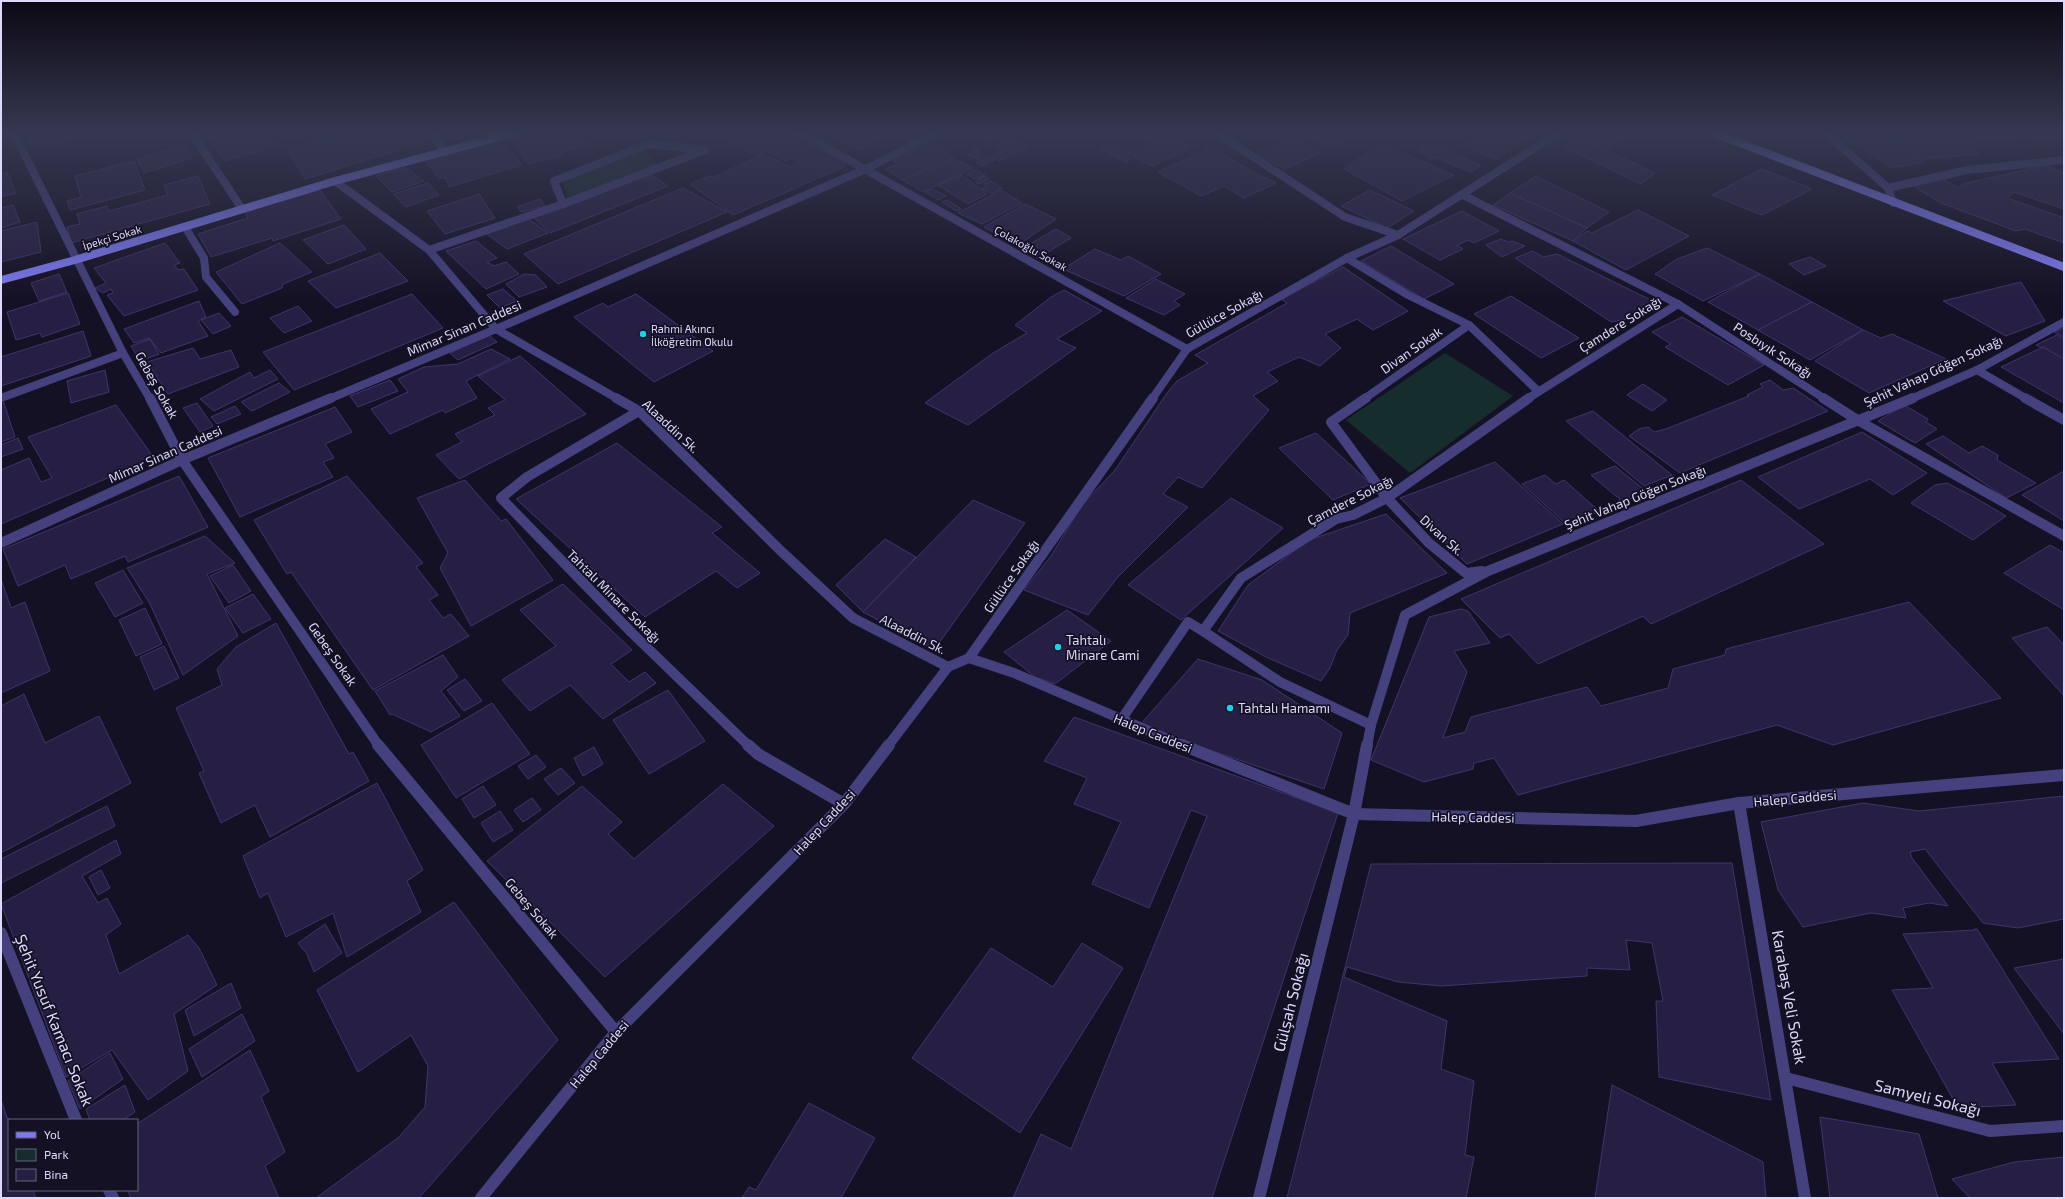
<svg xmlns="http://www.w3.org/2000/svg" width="2065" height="1199" viewBox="0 0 2065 1199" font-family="'Exo 2',sans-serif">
	<rect width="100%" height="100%" fill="#151124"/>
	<g fill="#152e2d">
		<polygon points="644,151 658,165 567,198 562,180"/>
		<polygon points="1445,353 1513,396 1410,473 1346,420"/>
	</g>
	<g fill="#271f43" stroke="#3f346d">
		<polygon points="27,133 93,133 93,134 31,149"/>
		<polygon points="205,133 264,133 277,146 225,161"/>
		<polygon points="344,133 413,133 420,143 305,179 287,149"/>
		<polygon points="532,133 576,133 588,145 561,152 562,155 528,164 511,139"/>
		<polygon points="683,133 707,133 698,138"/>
		<polygon points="714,133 792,133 846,160 844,167 733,215 690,184 709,176 714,177 764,154 790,167 799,162 792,158 786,161 767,151 757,156"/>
		<polygon points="826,133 888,133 860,150"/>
		<polygon points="981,133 1005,133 987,141 976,135"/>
		<polygon points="1139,133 1183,133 1173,137 1191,148 1152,166 1132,156 1156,145"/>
		<polygon points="1301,133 1342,133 1351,137 1330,148"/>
		<polygon points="1486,133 1522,133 1532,137 1495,159 1464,146"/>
		<polygon points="1576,133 1623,133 1627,135 1608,151 1572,137"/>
		<polygon points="1837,133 1879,133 1925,162 1891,168"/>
		<polygon points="1887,133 1964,133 1979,144 1967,145 1980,154 1920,159"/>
		<polygon points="1970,133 2018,133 2023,139 1975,140"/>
		<polygon points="2021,133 2049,133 2054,141 2025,138"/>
		<polygon points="1572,137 1608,151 1655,173 1641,184 1564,147"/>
		<polygon points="1293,138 1321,152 1285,169 1257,154"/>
		<polygon points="1012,139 1028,148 1012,155 995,146"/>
		<polygon points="498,141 507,147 522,165 449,187 445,177 439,179 425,160 469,151 469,148"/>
		<polygon points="933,142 951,152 946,154 952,158 903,180 885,169 898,164 892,160"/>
		<polygon points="185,144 192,158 144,173 137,159"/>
		<polygon points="1113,144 1132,153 1127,156 1131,159 1125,162 1101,149"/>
		<polygon points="1381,144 1454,175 1402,201 1344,169"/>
		<polygon points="1432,144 1450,151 1481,166 1471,172 1434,157 1429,159 1417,148"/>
		<polygon points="1211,148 1254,172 1276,183 1244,198 1224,186 1201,196 1158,172"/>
		<polygon points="976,149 981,151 978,154 983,156 978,159 968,155"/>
		<polygon points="1000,152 1008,156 999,161 991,157"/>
		<polygon points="987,157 994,160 983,166 976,163"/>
		<polygon points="952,158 973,168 923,192 903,180"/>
		<polygon points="134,161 145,190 70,210 67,201 81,197 75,176"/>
		<polygon points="2048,165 2064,174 2064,209 2014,192 2007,198 2064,218 2064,243 2025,229 2016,231 1941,203 1912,185 1943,179 1958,188 1962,184"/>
		<polygon points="405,167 424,181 392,192 376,176"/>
		<polygon points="1762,169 1812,189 1762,215 1712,195"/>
		<polygon points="976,170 985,175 975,179 967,174"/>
		<polygon points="7,172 16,193 1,197 1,174"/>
		<polygon points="648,172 668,186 550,233 532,216"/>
		<polygon points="962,175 987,194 968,204 938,185"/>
		<polygon points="198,176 210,204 71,243 67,227 80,224 77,214 107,206 109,211 168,195 164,185"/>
		<polygon points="984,176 989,179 979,184 975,182"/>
		<polygon points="1536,176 1609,212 1587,228 1510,193"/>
		<polygon points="991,181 1002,188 992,193 982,189 987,186 984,184"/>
		<polygon points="428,183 439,195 406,207 393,194"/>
		<polygon points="683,188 727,212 558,284 524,254"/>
		<polygon points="933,189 946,196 938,200 925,192"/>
		<polygon points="320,190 341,219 273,241 272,238 211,257 198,234 248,218 245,212"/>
		<polygon points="1001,190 1022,203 982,224 958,213"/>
		<polygon points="1370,190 1414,211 1387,228 1341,206"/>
		<polygon points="1510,193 1587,228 1573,241 1493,205"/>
		<polygon points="479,194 495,218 445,234 427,211"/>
		<polygon points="540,199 545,206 521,212 517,207"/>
		<polygon points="947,200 961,209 956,211 942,202"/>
		<polygon points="1025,204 1056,219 1018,245 984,227"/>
		<polygon points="13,205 20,222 1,228 1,208"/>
		<polygon points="1638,210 1689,236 1626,270 1573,241 1588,231 1592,233"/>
		<polygon points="1462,211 1499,231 1474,243 1468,240 1457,245 1463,249 1440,260 1403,239"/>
		<polygon points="526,217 548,233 507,249 487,234"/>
		<polygon points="37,222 41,252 1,262 1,231"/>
		<polygon points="344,225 366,249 328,264 303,240"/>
		<polygon points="1056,229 1071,238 1038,258 1021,249"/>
		<polygon points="1501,239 1508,242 1512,241 1525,246 1502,257 1486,245"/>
		<polygon points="476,241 497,258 487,262 494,266 506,262 519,274 486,289 446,251"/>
		<polygon points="165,243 180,263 174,265 178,270 184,269 198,290 124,316 107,295 113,293 111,289 103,293 95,288 106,283 94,268"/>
		<polygon points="280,243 312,272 283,284 282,288 242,304 216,272"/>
		<polygon points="1391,246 1454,284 1424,299 1361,261"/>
		<polygon points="1707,248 1760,274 1703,301 1655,274 1677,259"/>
		<polygon points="1095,249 1121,260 1128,256 1161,274 1124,296 1063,269"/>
		<polygon points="1533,251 1543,257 1557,254 1655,302 1627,319 1611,322 1515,258"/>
		<polygon points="380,253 408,281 336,308 308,281"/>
		<polygon points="1810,257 1826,266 1804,275 1789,264"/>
		<polygon points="1343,267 1408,311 1373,330 1357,319 1325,334 1341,348 1320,366 1299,357 1267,372 1278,381 1253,396 1269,410 1202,488 1178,477 1163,494 1188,507 1118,577 1088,615 1024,590 1051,556 1082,505 1115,470 1167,393 1177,381 1208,363 1195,355 1287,303 1281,299"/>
		<polygon points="59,274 67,292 39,301 31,283"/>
		<polygon points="524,274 536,275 547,287 519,297 506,284"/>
		<polygon points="1760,274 1812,302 1758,330 1708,302"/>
		<polygon points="1156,279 1185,294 1174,301 1180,305 1164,315 1126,298"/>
		<polygon points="2021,282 2045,321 2006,336 1943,301"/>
		<polygon points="503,289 517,301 500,308 487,295"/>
		<polygon points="1064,290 1102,311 1057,339 1076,348 968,425 925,403 993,353 1027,333 1015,325 1051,297"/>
		<polygon points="68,293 80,324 42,337 40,333 16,340 7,312"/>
		<polygon points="412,294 443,328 294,390 263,352"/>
		<polygon points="636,294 713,351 654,382 574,317 603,303 608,307"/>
		<polygon points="1511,296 1579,338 1541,358 1474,314"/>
		<polygon points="199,301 206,317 198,321 208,336 161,353 149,338 134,343 124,329"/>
		<polygon points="1812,302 1863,330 1810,360 1758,330"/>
		<polygon points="298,306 312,321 284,333 270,318"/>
		<polygon points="219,313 231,326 213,334 201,320"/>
		<polygon points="1682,317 1701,328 1764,365 1728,385 1665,347 1671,344 1652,332"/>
		<polygon points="2064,328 2064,337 2054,332"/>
		<polygon points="1863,330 1881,338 1892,334 1946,359 1869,393 1815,361"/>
		<polygon points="83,331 91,356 1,386 1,357"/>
		<polygon points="489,335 497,342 458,360 450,353"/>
		<polygon points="2057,335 2064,339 2064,360 2036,345"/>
		<polygon points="150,339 159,354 140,361 131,346"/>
		<polygon points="2043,347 2064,359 2064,403 2001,367"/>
		<polygon points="193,348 200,359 231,350 239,367 168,394 147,362"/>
		<polygon points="491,349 510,359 466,381 477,398 445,413 443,410 390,434 371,409 408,392 398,379 424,367 458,364"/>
		<polygon points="520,356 586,414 459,479 436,455 462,442 455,434 495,415 488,408 505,400 478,376"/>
		<polygon points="105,370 109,392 71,403 67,381"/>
		<polygon points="270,370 278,379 214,411 200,399 250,372 254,378"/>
		<polygon points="390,380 398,391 358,407 350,396"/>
		<polygon points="1770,380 1783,390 1793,388 1828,411 1680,473 1629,436 1639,429 1648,427 1654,432 1666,429 1749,396 1747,395 1763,387 1760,384"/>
		<polygon points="279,383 290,392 252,411 241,402"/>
		<polygon points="1643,384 1667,400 1652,411 1627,395"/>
		<polygon points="3,400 15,437 1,442 1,401"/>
		<polygon points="197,403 213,426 200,432 183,408"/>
		<polygon points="116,405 154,458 1,524 1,470 29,458 41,482 52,478 28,437"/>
		<polygon points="1904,405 1928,419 1926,422 1937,429 1915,443 1878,421"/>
		<polygon points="235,406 241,414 217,424 211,417"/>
		<polygon points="335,407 352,432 325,444 334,458 323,462 333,477 240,517 208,458"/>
		<polygon points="1593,411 1672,475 1644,486 1566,421"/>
		<polygon points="1862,432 1927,473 1893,495 1870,479 1799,509 1758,477"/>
		<polygon points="1316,433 1371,484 1333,500 1279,448"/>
		<polygon points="1943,436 1969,453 1982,446 1998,455 1997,460 2036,483 2006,498 1926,444"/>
		<polygon points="18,438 23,449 1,457 1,445"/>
		<polygon points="617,443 722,527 712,533 760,573 737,588 716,571 645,617 516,499"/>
		<polygon points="1495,462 1563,524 1467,564 1400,498"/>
		<polygon points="1615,466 1647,492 1623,502 1591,475"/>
		<polygon points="2064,471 2064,521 2022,495"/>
		<polygon points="1545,475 1556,484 1564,480 1599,511 1567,525 1522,484"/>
		<polygon points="179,476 208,527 128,562 125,556 71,579 65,565 18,586 3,549"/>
		<polygon points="347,476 423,563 416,567 438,595 429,600 443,618 451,614 469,636 373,690 291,572 287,574 254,520"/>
		<polygon points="465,480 501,521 506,519 553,580 471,626 440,568 448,553 417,498"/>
		<polygon points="1741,480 1824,544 1651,624 1643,616 1538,664 1509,634 1500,638 1461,599"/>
		<polygon points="1947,483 1974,497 2006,516 1973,540 1911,503 1935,485"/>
		<polygon points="1231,498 1283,528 1181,620 1128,585"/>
		<polygon points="973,500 1025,523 934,650 863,612"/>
		<polygon points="1386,514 1447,573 1350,613 1348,635 1337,650 1330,668 1321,681 1268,658 1218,631 1248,585 1309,540"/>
		<polygon points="205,536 235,563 207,574 238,636 183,675 149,602 127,568"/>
		<polygon points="885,539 916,557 863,612 836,585"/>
		<polygon points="2050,545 2064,553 2064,610 2004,573"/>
		<polygon points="233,565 251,591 229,603 210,576"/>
		<polygon points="123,570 143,603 115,617 95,583"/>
		<polygon points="1,579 11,608 25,602 50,671 1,693"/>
		<polygon points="563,584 632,650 611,664 629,682 645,672 656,683 603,719 570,685 530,711 502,680 556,646 520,610"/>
		<polygon points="253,594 271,619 243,633 225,608"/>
		<polygon points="1909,602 2001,698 1833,745 1777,725 1518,795 1494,758 1474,763 1473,769 1424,782 1371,760 1429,617 1461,609 1468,611 1490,643 1454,651 1467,672 1443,738 1465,732 1471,717 1587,687 1601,706 1668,688 1673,669 1725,655 1726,649"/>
		<polygon points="145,608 162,644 136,656 119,620"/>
		<polygon points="1067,610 1111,641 1055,684 1035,677 1004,652"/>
		<polygon points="276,623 349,754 353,752 369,781 270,837 255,805 221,823 199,773 204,771 176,708 222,685 217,669 236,647"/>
		<polygon points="2047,627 2064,645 2064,696 2012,638"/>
		<polygon points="164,646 179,678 154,690 140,657"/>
		<polygon points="443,655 458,677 441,691 460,716 431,732 392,714 390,715 375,691"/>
		<polygon points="1198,659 1262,680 1342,733 1324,789 1139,726"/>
		<polygon points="465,679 482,701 464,711 447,690"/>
		<polygon points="668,690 705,741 649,774 613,720"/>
		<polygon points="24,694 45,743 99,716 131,783 1,853 1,706"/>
		<polygon points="492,703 530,754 456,798 421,745"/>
		<polygon points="1074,717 1338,813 1212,1198 1013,1198 1041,1134 1071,1149 1207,816 1191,810 1149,908 1092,884 1121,822 1074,804 1087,778 1044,761"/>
		<polygon points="594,747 603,764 583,776 574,758"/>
		<polygon points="536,755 546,767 528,779 518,766"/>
		<polygon points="561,768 575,783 558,795 544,779"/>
		<polygon points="377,783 423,870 407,881 421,912 347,957 333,913 286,937 268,893 260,898 243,856"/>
		<polygon points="723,784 774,826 605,977 526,898 525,899 487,861 582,786 622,822 608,834 634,859"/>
		<polygon points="483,786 496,805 474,818 462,799"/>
		<polygon points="2064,796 2064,919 2018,928 1983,923 1925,849 1910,852 1912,858 1948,906 1929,903 1903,908 1906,918 1871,913 1803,927 1778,890 1761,822 1863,803 1919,811"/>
		<polygon points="532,798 541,810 523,822 514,810"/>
		<polygon points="107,806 115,826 1,883 1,859"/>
		<polygon points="500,811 513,830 493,842 481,823"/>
		<polygon points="116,840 121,854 82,876 98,903 107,898 121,924 106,935 119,974 188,935 199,948 217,985 174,1014 188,1071 148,1100 112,1050 66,1077 1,904"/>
		<polygon points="1732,863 1771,1100 1659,1077 1656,1001 1663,1001 1652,943 1626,940 1630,970 1587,968 1587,976 1441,986 1398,982 1347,967 1344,977 1447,1021 1441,1069 1474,1081 1465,1155 1474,1157 1466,1198 1287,1198 1371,864"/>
		<polygon points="101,870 110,888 98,895 89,877"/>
		<polygon points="454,902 558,1040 419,1198 316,1198 399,1137 425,1107 428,1066 411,1035 358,1072 317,990"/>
		<polygon points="325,924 342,953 314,972 307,954 298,943"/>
		<polygon points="1974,929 1977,929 2059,1059 1992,1063 2016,1105 1958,1108 1892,990 1933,988 1903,934 1975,930"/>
		<polygon points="1082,943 1123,968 1020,1133 912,1058 991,948 1053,987"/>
		<polygon points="2064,959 2064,1034 2014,968"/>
		<polygon points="231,983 241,1008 194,1036 185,1010"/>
		<polygon points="242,1014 255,1041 202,1077 189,1049"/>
		<polygon points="250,1050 269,1091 261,1097 285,1152 265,1166 279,1198 131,1198 127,1190 137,1190 137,1124"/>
		<polygon points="110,1053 123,1079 80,1109 68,1081"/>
		<polygon points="125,1085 135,1112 123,1120 90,1120 86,1109"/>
		<polygon points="1612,1085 1763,1162 1766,1198 1595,1198"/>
		<polygon points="1,1100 9,1123 9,1190 33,1190 36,1198 1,1198"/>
		<polygon points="809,1103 875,1138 841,1198 742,1198 749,1187 756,1190"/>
		<polygon points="1820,1117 1919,1134 1938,1198 1830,1198"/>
		<polygon points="2064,1157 2064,1198 1970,1198 1952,1179 2014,1162"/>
	</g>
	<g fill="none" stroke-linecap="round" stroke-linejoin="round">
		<g stroke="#44417e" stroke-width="8">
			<polyline points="192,133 242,209"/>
			<polyline points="432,133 445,152"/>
			<polyline points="800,133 1187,349"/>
			<polyline points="1217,133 1345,217 1398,235"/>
			<polyline points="1,135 9,133"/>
			<polygon points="649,144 705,150 563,204 554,181"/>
			<polyline points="335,181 429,250 496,329 618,399"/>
			<polyline points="1888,188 1967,170 2064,160"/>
			<polyline points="1463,195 1678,304 1825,399"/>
			<polyline points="185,227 204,258 206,277 235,312"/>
			<polyline points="429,250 563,204"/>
			<polyline points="1347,258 1408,295 1469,325 1538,391"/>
			<polyline points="1977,370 2027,399"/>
			<polyline points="1,398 123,353"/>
			<polyline points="1364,399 1469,325"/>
			<polyline points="1527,399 1678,304"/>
			<polyline points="1911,399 1977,370 2064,322"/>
		</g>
		<g stroke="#44417e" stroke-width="10">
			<polyline points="616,398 639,411 782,552 853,618 948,667"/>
			<polyline points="1366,398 1331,422 1387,498 1429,543 1466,573 1482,571"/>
			<polyline points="1823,398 1859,421 2064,536"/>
			<polyline points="2025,398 2064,420"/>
			<polyline points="639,411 527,477 501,498 632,633 749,746"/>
			<polyline points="1203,631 1280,682 1371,725"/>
			<polyline points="1121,720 1188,622 1203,631 1241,578 1336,519 1353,515 1387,498 1529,398"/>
			<polyline points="1367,746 1371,725 1405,615 1488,571 1913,398"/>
		</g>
		<g stroke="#44417e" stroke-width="12">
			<polyline points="748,745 758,754 844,804"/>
			<polyline points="1739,803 1805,1198"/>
			<polyline points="1,933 76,1120"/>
			<polyline points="1786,1078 1990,1131 2064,1126"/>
			<polyline points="109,1190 113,1198"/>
			<polyline points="1259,1198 1354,814 1367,745"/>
		</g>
		<g stroke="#44417e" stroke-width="8">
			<polyline points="14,133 123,353 150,399"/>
			<polyline points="1826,133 1888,188 1893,203"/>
			<polyline points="329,399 496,329 866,169 936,133"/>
			<polyline points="1152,399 1187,349 1347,258 1398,235 1558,133"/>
		</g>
		<g stroke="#44417e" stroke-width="10">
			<polyline points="150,398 182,460 379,746"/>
			<polyline points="1,543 182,460 331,398"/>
			<polyline points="969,658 1153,398"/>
			<polyline points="888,746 948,667 969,658 1014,673 1184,746"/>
		</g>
		<g stroke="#44417e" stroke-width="12">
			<polyline points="378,745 616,1032"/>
			<polyline points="1182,745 1354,814 1636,821 1739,803 2064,775"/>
			<polyline points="481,1198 616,1032 844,804 889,745"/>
		</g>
		<g stroke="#7d7af1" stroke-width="8">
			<polyline points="1714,133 2064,267"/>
			<polyline points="1,280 75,260 335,181 513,133"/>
		</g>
	</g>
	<linearGradient id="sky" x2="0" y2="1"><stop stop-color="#0c0914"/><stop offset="0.44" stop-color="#353850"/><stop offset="1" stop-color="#353850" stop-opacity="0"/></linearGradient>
	<rect width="2065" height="301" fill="url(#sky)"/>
	<g fill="#19d2e7" stroke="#151124" stroke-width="1.5">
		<circle cx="643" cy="334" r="4"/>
		<circle cx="1058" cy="647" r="4"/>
		<circle cx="1230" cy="708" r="4"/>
	</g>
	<g text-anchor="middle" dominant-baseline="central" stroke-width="3.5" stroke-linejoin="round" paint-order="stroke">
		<g font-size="11" fill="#ddd9fb" stroke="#151124">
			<text transform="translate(112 237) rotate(-17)">İpekçi Sokak</text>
			<text transform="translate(1031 248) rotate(29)">Çolakoğlu Sokak</text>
		</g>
		<g font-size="11" fill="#ddd9fb" stroke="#151124" text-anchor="start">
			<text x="651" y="328">Rahmi Akıncı<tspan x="651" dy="13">İlköğretim Okulu</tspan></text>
		</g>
		<g font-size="13" fill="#ddd9fb" stroke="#151124">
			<text transform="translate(1224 313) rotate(-29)">Güllüce Sokağı</text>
			<text transform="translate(1620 324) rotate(-32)">Çamdere Sokağı</text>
			<text transform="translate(464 328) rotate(-23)">Mimar Sinan Caddesi</text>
			<text transform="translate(1411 350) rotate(-35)">Divan Sokak</text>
			<text transform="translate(1773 350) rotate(33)">Posbıyık Sokağı</text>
			<text transform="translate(1933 371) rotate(-25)">Şehit Vahap Göğen Sokağı</text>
			<text transform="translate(157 385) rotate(61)">Gebeş Sokak</text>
			<text transform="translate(671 426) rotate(43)">Alaaddin Sk.</text>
			<text transform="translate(165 454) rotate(-24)">Mimar Sinan Caddesi</text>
			<text transform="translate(1635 497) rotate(-22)">Şehit Vahap Göğen Sokağı</text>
			<text transform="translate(1350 500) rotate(-27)">Çamdere Sokağı</text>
			<text transform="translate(1442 535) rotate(42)">Divan Sk.</text>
			<text transform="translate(1011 576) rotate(-55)">Güllüce Sokağı</text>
			<text transform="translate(614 596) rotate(45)">Tahtalı Minare Sokağı</text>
			<text transform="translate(913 634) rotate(27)">Alaaddin Sk.</text>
			<text transform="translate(333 654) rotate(55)">Gebeş Sokak</text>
			<text transform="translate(1153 733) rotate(22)">Halep Caddesi</text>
			<text transform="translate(1795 798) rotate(-5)">Halep Caddesi</text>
			<text transform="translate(1473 817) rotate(1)">Halep Caddesi</text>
			<text transform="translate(824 822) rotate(-47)">Halep Caddesi</text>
			<text transform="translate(532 908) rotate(50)">Gebeş Sokak</text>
			<text transform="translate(599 1054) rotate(-50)">Halep Caddesi</text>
		</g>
		<g font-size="13" fill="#ddd9fb" stroke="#151124" text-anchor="start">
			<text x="1066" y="640">Tahtalı<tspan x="1066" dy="15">Minare Cami</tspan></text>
			<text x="1238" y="708">Tahtalı Hamamı</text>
		</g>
		<g font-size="16" fill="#ddd9fb" stroke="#151124">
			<text transform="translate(1790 997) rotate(80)">Karabaş Veli Sokak</text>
			<text transform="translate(1290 1002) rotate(-76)">Gülşah Sokağı</text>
			<text transform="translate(55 1020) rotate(68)">Şehit Yusuf Kamacı Sokak</text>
			<text transform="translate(1928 1097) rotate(14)">Samyeli Sokağı</text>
		</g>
	</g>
	<rect width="2065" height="1199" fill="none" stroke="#ddd9fb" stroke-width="4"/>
	<rect x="8" y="1119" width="130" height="72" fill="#151124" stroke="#65617a"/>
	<rect x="16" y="1132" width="20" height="6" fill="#7d7af1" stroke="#65617a"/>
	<text x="44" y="1139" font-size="12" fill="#ddd9fb">Yol</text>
	<rect x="16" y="1149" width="20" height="12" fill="#152e2d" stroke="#65617a"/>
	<text x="44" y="1159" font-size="12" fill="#ddd9fb">Park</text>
	<rect x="16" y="1169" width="20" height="12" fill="#271f43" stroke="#65617a"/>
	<text x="44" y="1179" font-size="12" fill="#ddd9fb">Bina</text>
</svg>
